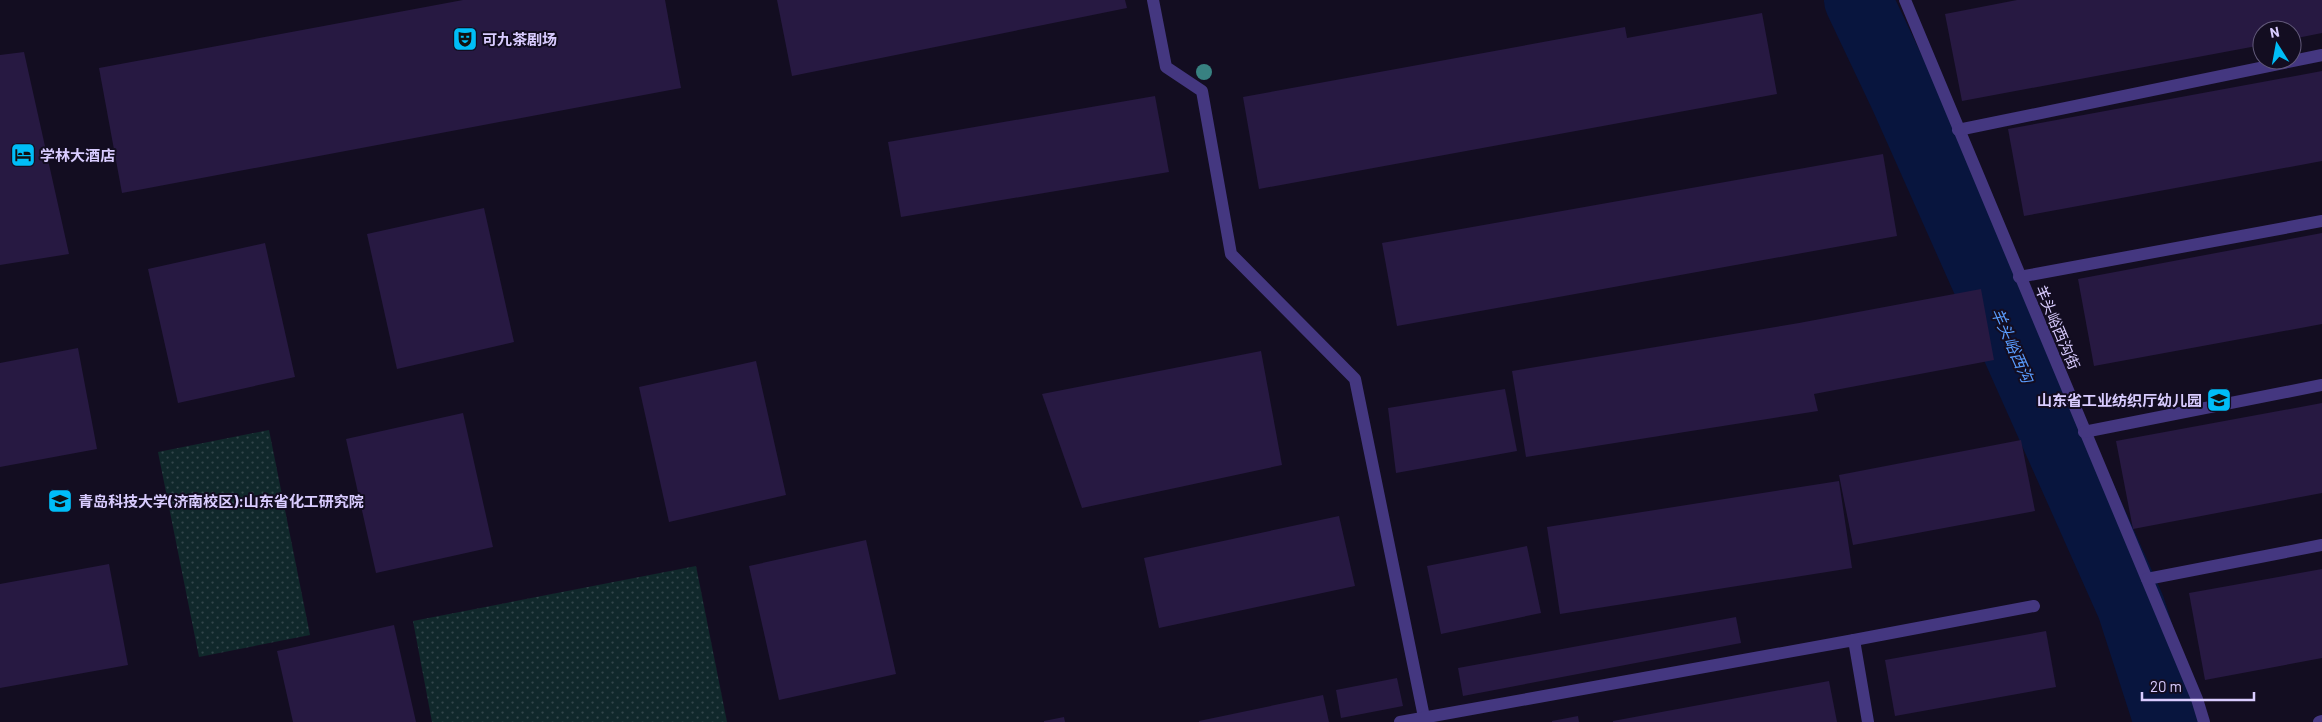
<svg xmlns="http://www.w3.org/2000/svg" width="2322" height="722" viewBox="0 0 2322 722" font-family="Barlow,'Noto Sans SC',sans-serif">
	<defs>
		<pattern id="grass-dots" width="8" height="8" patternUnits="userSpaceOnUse" patternTransform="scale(1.25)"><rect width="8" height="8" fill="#10282b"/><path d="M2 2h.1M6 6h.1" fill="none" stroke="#32464b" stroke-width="1.8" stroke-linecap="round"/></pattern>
	</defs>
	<rect width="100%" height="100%" fill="#130d21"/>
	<g fill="url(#grass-dots)">
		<polygon points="269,430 310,635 199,657 158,452"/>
		<polygon points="696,566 727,722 432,722 413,621"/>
	</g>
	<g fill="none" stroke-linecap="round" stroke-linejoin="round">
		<polyline stroke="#08153e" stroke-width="68" points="1858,0 1904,97 2131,607 2168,722"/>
	</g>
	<g fill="#271942">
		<polygon points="463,0 665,0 681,88 122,193 99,68"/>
		<polygon points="777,0 1125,0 1127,8 792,76"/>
		<polygon points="2017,0 2322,0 2322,33 2292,39 2292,30 2262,30 2262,45 1962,101 1945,14"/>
		<polygon points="1762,13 1777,94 1259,189 1243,97 1625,27 1627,38"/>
		<polygon points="24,52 69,254 0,265 0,55"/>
		<polygon points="2322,71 2322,161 2024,216 2008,129"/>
		<polygon points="1155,96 1169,172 901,217 888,142"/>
		<polygon points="1883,154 1897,236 1397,326 1382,243"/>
		<polygon points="484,208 514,342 397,369 367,234"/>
		<polygon points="2322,233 2322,324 2094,366 2078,279"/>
		<polygon points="265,243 295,377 178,403 148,269"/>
		<polygon points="1981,289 1994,360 1814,394 1818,411 1526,457 1512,371 1799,323"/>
		<polygon points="78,348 97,449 0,467 0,363"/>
		<polygon points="1261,351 1282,465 1082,508 1042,394"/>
		<polygon points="756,361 786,495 669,522 639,387"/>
		<polygon points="1505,389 1517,451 1396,473 1388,408"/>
		<polygon points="2322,403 2322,493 2133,529 2116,441"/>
		<polygon points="463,413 493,547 376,573 346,439"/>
		<polygon points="2021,440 2035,511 1853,545 1839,475"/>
		<polygon points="1839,481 1852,568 1560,614 1547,527"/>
		<polygon points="1339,516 1355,586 1159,628 1144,558"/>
		<polygon points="866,540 896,674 779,700 749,566"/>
		<polygon points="1527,546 1541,613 1441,634 1427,566"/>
		<polygon points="109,564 128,665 0,688 0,584"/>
		<polygon points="2322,569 2322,658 2205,680 2189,593"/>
		<polygon points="1736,617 1741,643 1463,696 1458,668"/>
		<polygon points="394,625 416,722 293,722 277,651"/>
		<polygon points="2046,631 2056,687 1895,716 1885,660"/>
		<polygon points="1397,678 1403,706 1341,718 1336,690"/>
		<polygon points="1829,681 1837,722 1613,722 1613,721"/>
		<polygon points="1323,695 1329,722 1199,722 1199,721"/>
		<polygon points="1578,716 1579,722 1552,722 1552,721"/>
		<polygon points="1064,717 1065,722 1044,722 1044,721"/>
	</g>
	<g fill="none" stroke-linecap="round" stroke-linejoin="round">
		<g stroke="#443780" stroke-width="12">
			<polyline points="1153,0 1166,67 1202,91 1231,254 1355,379 1424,717"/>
			<polyline points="1905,0 2197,699 2204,722"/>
			<polyline points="1958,130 2322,55"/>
			<polyline points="2019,277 2322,221"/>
			<polyline points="2084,432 2322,385"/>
			<polyline points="2147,579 2322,545"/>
			<polyline points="1854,640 2034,606"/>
			<polyline points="1400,722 1854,640 1868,722"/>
			<polyline points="2319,722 2322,721"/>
		</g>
	</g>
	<circle fill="#388181" cx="1204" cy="72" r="8"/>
	<defs>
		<symbol id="theatre-square" viewBox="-11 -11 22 22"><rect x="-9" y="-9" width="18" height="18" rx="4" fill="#00bdf7" stroke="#130d21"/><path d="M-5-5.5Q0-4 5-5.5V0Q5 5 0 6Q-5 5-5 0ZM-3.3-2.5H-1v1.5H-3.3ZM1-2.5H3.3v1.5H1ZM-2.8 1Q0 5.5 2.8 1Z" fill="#111"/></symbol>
		<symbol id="hotel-square" viewBox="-11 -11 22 22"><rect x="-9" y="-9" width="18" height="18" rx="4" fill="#00bdf7" stroke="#130d21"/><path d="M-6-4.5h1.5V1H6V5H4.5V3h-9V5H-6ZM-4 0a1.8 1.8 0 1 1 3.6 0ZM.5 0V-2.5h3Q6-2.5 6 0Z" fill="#111"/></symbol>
		<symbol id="school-square" viewBox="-11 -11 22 22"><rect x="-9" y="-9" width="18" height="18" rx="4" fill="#00bdf7" stroke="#130d21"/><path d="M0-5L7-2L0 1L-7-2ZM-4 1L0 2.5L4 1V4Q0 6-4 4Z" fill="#111"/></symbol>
		<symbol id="university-square" viewBox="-11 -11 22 22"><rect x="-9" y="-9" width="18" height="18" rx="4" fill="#00bdf7" stroke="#130d21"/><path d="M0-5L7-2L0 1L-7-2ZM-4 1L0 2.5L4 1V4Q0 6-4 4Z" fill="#111"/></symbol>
	</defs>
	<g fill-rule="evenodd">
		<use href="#theatre-square" x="451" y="25" width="28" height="28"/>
		<use href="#hotel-square" x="9" y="141" width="28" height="28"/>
		<use href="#school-square" x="2205" y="386" width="28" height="28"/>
		<use href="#university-square" x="46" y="487" width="28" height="28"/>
	</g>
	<g text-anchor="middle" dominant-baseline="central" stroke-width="4" stroke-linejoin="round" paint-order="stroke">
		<g font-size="15" font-weight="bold" fill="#d9ccff" stroke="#130d21" text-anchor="start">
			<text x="482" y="39">可九茶剧场</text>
			<text x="40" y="155">学林大酒店</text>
			<text x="2202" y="400" text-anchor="end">山东省工业纺织厅幼儿园</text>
			<text x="78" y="501">青岛科技大学(济南校区):山东省化工研究院</text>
		</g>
		<g font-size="15" fill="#d9ccff" stroke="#130d21">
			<text transform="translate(2058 327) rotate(67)">羊头峪西沟街</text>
		</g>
		<g font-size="16" font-style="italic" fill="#5a9dff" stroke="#130d21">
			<text transform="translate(2013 345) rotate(66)">羊头峪西沟</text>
		</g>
	</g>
	<g transform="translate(2277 45) rotate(349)"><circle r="24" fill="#130d21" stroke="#62597a"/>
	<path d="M0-4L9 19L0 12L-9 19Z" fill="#00bdf7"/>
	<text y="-8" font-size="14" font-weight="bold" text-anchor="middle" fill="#d9ccff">N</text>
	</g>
	<path d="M2142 692v8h112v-8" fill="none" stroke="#d9ccff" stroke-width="2.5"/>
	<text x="2150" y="692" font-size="15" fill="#d9ccff" stroke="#130d21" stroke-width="4" paint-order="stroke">20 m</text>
</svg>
